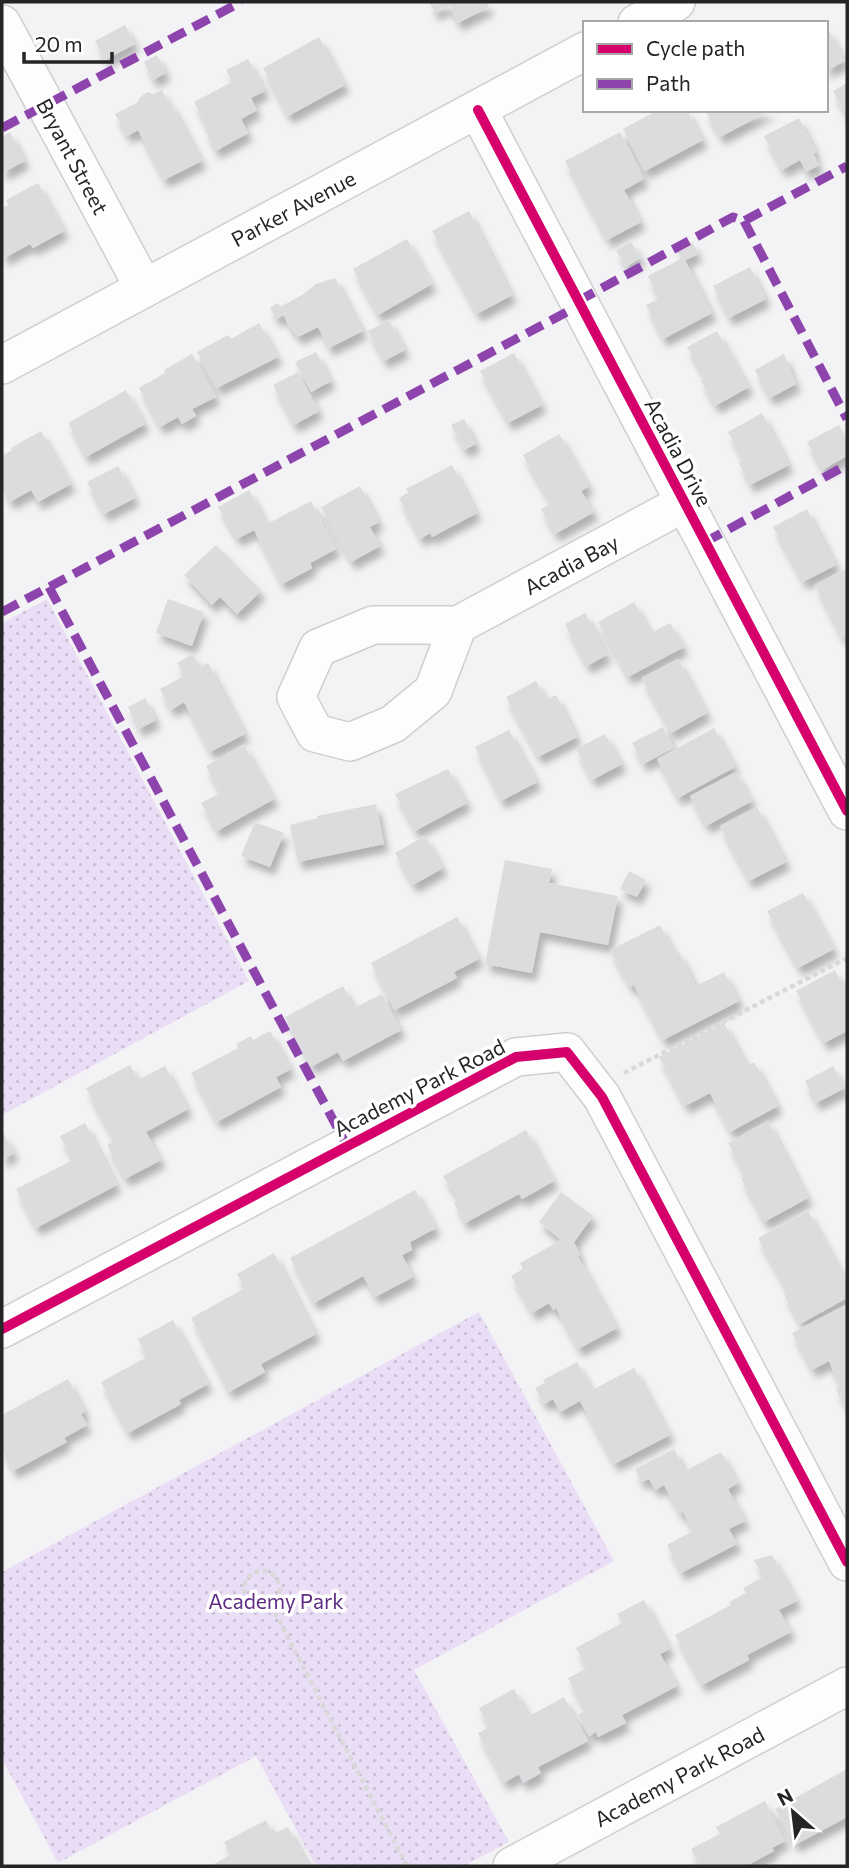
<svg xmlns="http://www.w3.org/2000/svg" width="849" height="1868" viewBox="0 0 849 1868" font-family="Commissioner,sans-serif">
	<defs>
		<pattern id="green-dots" width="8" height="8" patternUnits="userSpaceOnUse" patternTransform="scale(1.75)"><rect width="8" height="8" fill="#eadef6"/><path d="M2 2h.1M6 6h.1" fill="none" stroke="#c9bed3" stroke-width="1.8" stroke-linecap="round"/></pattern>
		<filter id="shadow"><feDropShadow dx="4.5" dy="8" stdDeviation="3.5" flood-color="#0004"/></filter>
	</defs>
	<rect width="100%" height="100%" fill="#f3f2f5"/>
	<g fill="url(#green-dots)">
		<polygon points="47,599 249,981 2,1115 2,623"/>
		<polygon points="479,1312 614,1561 414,1670 509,1842 464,1866 316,1866 256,1756 58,1863 2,1759 2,1572"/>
	</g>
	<g fill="#dcdbdd" filter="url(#shadow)">
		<polygon points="429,2 487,2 489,7 458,23 449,6 435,13"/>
		<polygon points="125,25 135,44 105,60 95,41"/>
		<polygon points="826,25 845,61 826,71"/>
		<polygon points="319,37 345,85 288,116 263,68"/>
		<polygon points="157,55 166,73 153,80 144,62"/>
		<polygon points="248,59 265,91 251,98 257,110 241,119 248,133 216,151 205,130 208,129 194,102 232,82 226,70"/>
		<polygon points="847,83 847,118 833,91"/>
		<polygon points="162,90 169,104 171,103 202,161 164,180 138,130 127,136 115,114 138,102 140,97 148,92 153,94"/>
		<polygon points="658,110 687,110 703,140 645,171 623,129"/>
		<polygon points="705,110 771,110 720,137"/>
		<polygon points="799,118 816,152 813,153 819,165 806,172 800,160 782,170 764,136"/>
		<polygon points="10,132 25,161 2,173 2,137"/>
		<polygon points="620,132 644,179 624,190 641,222 607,240 565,161"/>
		<polygon points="38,183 64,231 33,248 30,244 4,258 2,254 2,208 9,205 6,200"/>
		<polygon points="469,211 512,295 477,314 432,231"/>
		<polygon points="407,239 432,284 378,315 353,269"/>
		<polygon points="631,242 641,258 626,267 616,250"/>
		<polygon points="692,242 698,254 685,260 712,313 663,339 646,305 659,299 648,276 681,259 676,249"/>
		<polygon points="750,267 766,299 729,318 713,286"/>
		<polygon points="335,278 363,331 329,348 318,327 298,337 287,323 284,315 276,319 270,308 278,303 280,307 302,295 316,284"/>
		<polygon points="389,320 405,350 384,361 368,331"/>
		<polygon points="259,323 278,357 217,388 197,352 228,335 231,339"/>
		<polygon points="717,331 749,387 715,406 701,380 705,378 687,347"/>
		<polygon points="316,352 331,381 311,392 295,362"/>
		<polygon points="514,353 542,405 508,423 480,371"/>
		<polygon points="192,354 216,397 192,409 196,416 182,424 178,417 160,427 139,388 165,373 164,370"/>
		<polygon points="784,354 796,384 770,398 755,370"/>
		<polygon points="298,372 319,411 294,425 273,385"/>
		<polygon points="126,390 145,424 86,457 68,423"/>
		<polygon points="762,413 789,465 750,485 739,463 743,460 728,432"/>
		<polygon points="464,419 476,444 464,450 451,425"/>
		<polygon points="839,425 847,440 847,456 822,470 807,442"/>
		<polygon points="41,431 71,484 38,502 31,490 10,502 2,487 2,456 12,450 11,448"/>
		<polygon points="559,434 589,486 581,491 594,512 555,534 541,509 551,504 523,455"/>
		<polygon points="452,465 477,513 432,537 430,533 420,539 399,498 409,492 406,489"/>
		<polygon points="118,466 135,498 104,514 87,482"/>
		<polygon points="360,486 379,522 370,527 380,546 351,562 321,507"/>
		<polygon points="249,490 267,524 311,501 336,549 310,563 312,568 282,584 254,530 237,539 218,507"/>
		<polygon points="807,509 836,565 803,582 773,527"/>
		<polygon points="216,545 261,591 237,614 220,597 212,605 184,575"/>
		<polygon points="847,568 847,635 842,638 815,585"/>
		<polygon points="168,599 204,612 192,646 156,633"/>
		<polygon points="634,602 651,633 670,623 684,647 628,677 598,622"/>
		<polygon points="585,613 607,655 587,666 565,624"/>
		<polygon points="193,654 200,667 208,663 245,734 210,752 184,702 171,710 160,689 184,676 177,663"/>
		<polygon points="678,659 707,713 671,733 642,678"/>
		<polygon points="536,681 546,700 556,695 577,737 538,757 506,697"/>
		<polygon points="145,698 156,720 139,729 128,707"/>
		<polygon points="663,727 674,748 643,764 632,743"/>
		<polygon points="714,728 735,767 678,798 657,759"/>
		<polygon points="509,730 537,782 501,801 475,747"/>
		<polygon points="605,734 622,764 592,780 576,749"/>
		<polygon points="244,745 274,799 217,831 201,803 220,793 206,766"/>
		<polygon points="448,769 467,803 415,831 395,794"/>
		<polygon points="736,772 752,801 706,826 690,796"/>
		<polygon points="376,804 384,844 298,862 290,825 318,818 317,816"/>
		<polygon points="757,807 786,862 749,881 720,826"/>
		<polygon points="255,822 284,833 270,867 241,856"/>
		<polygon points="425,836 443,868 413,885 395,853"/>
		<polygon points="505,860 552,869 549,883 618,896 608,945 540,932 532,973 485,964"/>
		<polygon points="629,871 646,880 637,897 620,889"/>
		<polygon points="803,893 834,949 798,968 767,911"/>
		<polygon points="457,917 479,959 454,972 457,978 395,1010 371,963"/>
		<polygon points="660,925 675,954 679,952 696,986 724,972 739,1001 663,1040 634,985 630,987 610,950"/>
		<polygon points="835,970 847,994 847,1031 824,1043 796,991"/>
		<polygon points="343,986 354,1008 382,994 401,1030 343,1061 338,1052 311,1067 285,1017"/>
		<polygon points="724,1023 747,1066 754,1062 778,1106 730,1132 710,1093 685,1106 659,1057"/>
		<polygon points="270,1031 291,1069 276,1077 281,1087 217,1122 191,1073 238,1048 236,1044 251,1036 253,1040"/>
		<polygon points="130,1065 138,1080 165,1066 188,1109 146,1132 161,1160 125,1179 107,1145 114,1141 86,1088"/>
		<polygon points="833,1066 845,1088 816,1103 805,1081"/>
		<polygon points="768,1121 808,1198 764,1222 741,1178 745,1176 728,1143"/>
		<polygon points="85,1123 117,1185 36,1228 16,1189 73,1160 60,1136"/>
		<polygon points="526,1130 554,1181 522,1199 519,1194 465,1223 454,1203 459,1200 443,1176"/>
		<polygon points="2,1131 14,1153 2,1160"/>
		<polygon points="415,1190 436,1228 410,1242 412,1250 402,1255 413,1277 375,1297 363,1276 314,1303 290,1258"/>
		<polygon points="561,1192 593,1216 574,1242 580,1255 578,1257 617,1328 578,1349 556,1308 553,1310 549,1303 532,1313 511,1276 523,1269 520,1263 561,1240 539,1222"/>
		<polygon points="808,1211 847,1282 847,1298 800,1324 784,1295 788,1293 758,1238"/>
		<polygon points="274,1253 316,1334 261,1364 265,1372 229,1392 191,1318 245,1288 237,1274"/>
		<polygon points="847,1304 847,1410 836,1389 840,1388 829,1361 812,1370 792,1333"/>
		<polygon points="173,1320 208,1384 179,1400 181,1404 128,1433 101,1382 147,1357 138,1339"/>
		<polygon points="577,1362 592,1390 634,1368 670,1435 614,1464 580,1401 560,1412 553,1399 544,1404 535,1388 545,1383 543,1380"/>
		<polygon points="68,1379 85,1411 81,1414 87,1425 64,1438 67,1442 13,1471 2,1449 2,1415"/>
		<polygon points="674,1449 685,1471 721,1452 738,1483 728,1489 745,1521 729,1529 737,1544 681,1573 667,1545 693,1531 683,1512 680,1514 664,1485 655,1490 649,1479 641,1482 635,1469"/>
		<polygon points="772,1555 797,1601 779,1610 791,1632 747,1655 749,1660 702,1685 675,1635 731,1605 729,1602 746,1593 743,1588 763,1577 754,1560"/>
		<polygon points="644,1600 670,1649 660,1654 677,1686 622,1715 626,1723 598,1737 596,1732 589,1736 578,1715 585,1711 568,1678 587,1668 576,1648 622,1623 617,1614"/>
		<polygon points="514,1689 529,1716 564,1697 588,1741 538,1767 541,1773 523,1783 519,1774 504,1783 478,1733 489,1727 479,1708"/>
		<polygon points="847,1769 847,1817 795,1845 775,1809"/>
		<polygon points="765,1801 785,1841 772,1848 774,1851 750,1864 751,1866 700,1866 691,1849 720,1834 716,1827"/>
		<polygon points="266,1820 273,1834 288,1827 309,1866 215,1866 214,1864 230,1855 224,1842"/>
	</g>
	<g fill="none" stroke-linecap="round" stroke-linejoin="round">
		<defs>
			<g id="minor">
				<polyline points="637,23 676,2"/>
				<polyline points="2,24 144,288"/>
				<polyline points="478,110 847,811"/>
				<polyline points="2,365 585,51"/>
				<polyline points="458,625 433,691 393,724 350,742 315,733 296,697 318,648 373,625 458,625 684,503"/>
				<polyline points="2,1329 516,1057 567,1052 602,1097 847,1562"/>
				<polyline points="512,1866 847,1686"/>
			</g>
		</defs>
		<use href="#minor" stroke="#cfced0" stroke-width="40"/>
		<g stroke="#d9d8da" stroke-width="4.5" stroke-dasharray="5 3.5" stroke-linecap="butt">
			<polyline points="624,1073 847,958"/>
			<circle cx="262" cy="1589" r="18"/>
			<polyline points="271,1605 407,1866"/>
		</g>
		<use href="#minor" stroke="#fdfdfe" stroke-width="37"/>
		<g stroke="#8e44ad" stroke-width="9" stroke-dasharray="18 9" stroke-linecap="butt">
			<polyline points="2,128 241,2"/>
			<polyline points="744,221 847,419"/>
			<polyline points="578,301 733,217 744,221 847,166"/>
			<polyline points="705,542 847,465"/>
			<polyline points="49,587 347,1146"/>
			<polyline points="2,612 580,305"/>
		</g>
		<defs>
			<g id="cycleway">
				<polyline points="478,110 847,811"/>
				<polyline points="2,1329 516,1057 567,1052 602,1097 847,1562"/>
			</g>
		</defs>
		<use href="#cycleway" stroke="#fff" stroke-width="15"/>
		<use href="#cycleway" stroke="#d6006c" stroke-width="10"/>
	</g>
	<g text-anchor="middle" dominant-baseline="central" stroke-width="7" stroke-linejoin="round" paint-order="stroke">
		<g font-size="21" fill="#252426" stroke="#fff">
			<text transform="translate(73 156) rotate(62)">Bryant Street</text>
			<text transform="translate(293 208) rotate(-28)">Parker Avenue</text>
			<text transform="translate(679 452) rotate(62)">Acadia Drive</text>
			<text transform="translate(571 564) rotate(-28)">Acadia Bay</text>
			<text transform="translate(419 1087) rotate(-27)">Academy Park Road</text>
			<text transform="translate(679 1776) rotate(-28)">Academy Park Road</text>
		</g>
		<g font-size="21" fill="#5e2a84" stroke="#fff">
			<text x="276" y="1600">Academy Park</text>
		</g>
	</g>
	<rect width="849" height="1868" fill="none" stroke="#252426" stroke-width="7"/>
	<rect x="583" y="21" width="245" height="91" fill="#ffffff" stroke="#a8a7a8" stroke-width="2"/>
	<rect x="597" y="44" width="35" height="10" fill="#d6006c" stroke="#a8a7a8" stroke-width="2"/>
	<text x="646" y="56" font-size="21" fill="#252426">Cycle path</text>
	<rect x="597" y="79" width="35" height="10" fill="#8e44ad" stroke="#a8a7a8" stroke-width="2"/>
	<text x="646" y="91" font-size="21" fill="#252426">Path</text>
	<g transform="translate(793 1812) rotate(332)" stroke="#ffffff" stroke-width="5" paint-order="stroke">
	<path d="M0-5L12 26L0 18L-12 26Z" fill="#252426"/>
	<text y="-10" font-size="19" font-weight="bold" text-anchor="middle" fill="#252426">N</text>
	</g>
	<path d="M24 52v10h88v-10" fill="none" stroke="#252426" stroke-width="3.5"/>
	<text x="35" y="52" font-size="21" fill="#252426" stroke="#ffffff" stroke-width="5" paint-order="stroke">20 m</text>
</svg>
